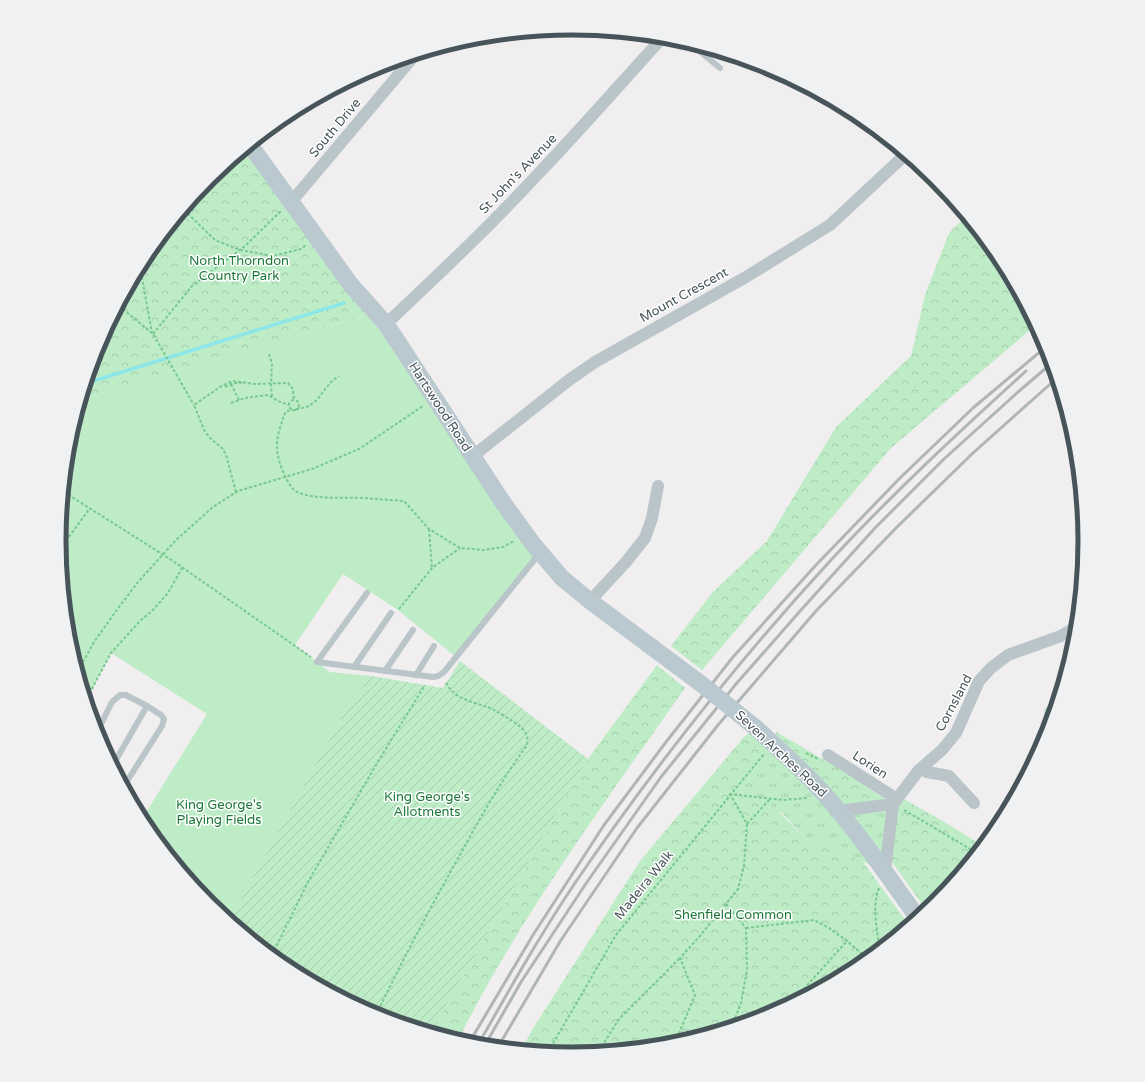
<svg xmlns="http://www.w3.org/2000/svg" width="1145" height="1082" viewBox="0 0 1145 1082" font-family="'Varela Round',sans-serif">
	<defs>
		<pattern id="grass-tufts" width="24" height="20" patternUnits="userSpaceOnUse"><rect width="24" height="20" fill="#beecc7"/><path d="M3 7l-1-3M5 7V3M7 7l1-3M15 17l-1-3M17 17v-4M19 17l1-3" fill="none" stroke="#a5ccad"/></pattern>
		<pattern id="forest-crowns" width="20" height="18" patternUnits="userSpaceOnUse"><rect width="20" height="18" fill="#beecc7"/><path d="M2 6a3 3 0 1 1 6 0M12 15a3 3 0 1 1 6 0" fill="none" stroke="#a5ccad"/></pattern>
		<pattern id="garden-furrows" width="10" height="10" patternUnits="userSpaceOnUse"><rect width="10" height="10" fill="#beecc7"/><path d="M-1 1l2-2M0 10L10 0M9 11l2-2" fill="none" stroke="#a5ccad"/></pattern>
	</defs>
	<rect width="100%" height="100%" fill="#f0eeee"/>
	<polygon fill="url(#grass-tufts)" points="773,743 893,804 885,872 825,844 809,842 782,813 729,794"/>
	<g fill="url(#forest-crowns)">
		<polygon points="250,146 370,314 82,399 99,344 146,256 210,178"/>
		<polygon points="966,216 999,256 1036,325 891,448 702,670 671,646 713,592 767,541 836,427 911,356 925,295 949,233"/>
		<path d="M657 665 685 688C605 802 521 915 458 1040L433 1032 448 1002 588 759Z"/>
		<polygon points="756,728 773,743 776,732 847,773 892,804 902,798 946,823 983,846 935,904 927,911 887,855 892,804 839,811 773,743 730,794 769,802 809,842 825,844 863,862 909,925 857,968 769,1015 672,1044 572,1054 522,1049 532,1030 640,861 744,737"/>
	</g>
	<g fill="#beecc7">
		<polygon points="370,314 540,553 456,657 398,610 343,574 295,645 330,672 371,676 348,706 229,920 210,904 146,826 142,819 207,714 111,653 87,698 69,641 60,541 69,441 82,399"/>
		<polygon points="1058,699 1046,738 1044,742 1044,709"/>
	</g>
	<polygon fill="url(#garden-furrows)" points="460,661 588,759 448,1002 433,1032 376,1015 287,967 229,920 348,706 371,676 443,688"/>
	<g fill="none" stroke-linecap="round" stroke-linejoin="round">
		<polyline stroke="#8de6e7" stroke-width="3.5" points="87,383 344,303"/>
		<g stroke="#78c891" stroke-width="2" stroke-dasharray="3 2" stroke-linecap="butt">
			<polyline points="184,210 215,240 240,250 273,256 301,249 306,245"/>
			<polyline points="140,267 152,333"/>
			<polyline points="119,306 153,334 194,405"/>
			<polyline points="153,334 192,286 245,246 281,211"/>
			<polyline points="269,354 272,364 271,384 272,397"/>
			<polyline points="231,384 239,400"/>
			<polyline points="225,387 231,384 245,382"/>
			<circle cx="294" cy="405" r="5"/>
			<polyline points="231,403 245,398 268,395 278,401 289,405"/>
			<path d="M296 409C322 407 320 387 339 376"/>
			<path d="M295 410 287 411 284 415C281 425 276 438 277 448 277 459 287 487 297 492 315 500 345 497 364 498 378 499 391 500 404 501L429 529 460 548 483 550 503 547 514 541"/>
			<polyline points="64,492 173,561 311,657"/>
			<polyline points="236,492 226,455 223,449 210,438 204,430 194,405 220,387 232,381 255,384 288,383 293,389 294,400"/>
			<polyline points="429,529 432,568"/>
			<polyline points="60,549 90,508"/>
			<polyline points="399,609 432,568 460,548"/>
			<polyline points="78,671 94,642 116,611 138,582 176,540 213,507 238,491 312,469 359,449 423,406"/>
			<polyline points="87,698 111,653 140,621 152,611 168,593 182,568"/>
			<polyline points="806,753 818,759"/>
			<polyline points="729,794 783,800 808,798"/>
			<polyline points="904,810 977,853"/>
			<polyline points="747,824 770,799"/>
			<path d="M879 888C871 908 878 929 879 950"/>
			<polyline points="726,904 746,928 747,970 741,1003 732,1026"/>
			<polyline points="746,928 814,920 829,928 847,941 868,959"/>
			<polyline points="272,955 308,882 376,765 425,685"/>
			<polyline points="800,998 801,992 847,941"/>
			<path d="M376 1015C401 963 428 912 456 862 478 822 500 782 527 745 527 742 528 738 527 736 524 728 516 723 509 719 503 715 497 711 490 708 474 702 453 699 446 682"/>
			<polyline points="675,1043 695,995 680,958 699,937 738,889 744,866 747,824 730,794"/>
			<polyline points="599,1051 619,1019 680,958"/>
			<polyline points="548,1052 616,935 764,754"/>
		</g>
		<g stroke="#bac5ca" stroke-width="6">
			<polyline points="691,44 720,68"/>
			<polyline points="367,593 317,662 433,677 438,676 444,672 539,554"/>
			<polyline points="354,667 391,613"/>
			<polyline points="385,671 413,630"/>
			<polyline points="416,675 434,646"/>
			<polyline points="97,732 112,702 120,695 126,695 147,706 113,765"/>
			<polyline points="124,786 162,726 164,719 161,715 147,706"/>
		</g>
		<g stroke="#bac5ca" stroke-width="12">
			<polyline points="292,201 415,55"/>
			<path d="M386 324C438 275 490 226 539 173 581 129 622 82 663 37"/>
			<polyline points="473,456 569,380 595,362 746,277 830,225 906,154"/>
			<polyline points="590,601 626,562 645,538 652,518 658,486"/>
			<polyline points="828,755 897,799"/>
			<polyline points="919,770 922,769 927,772 949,776 974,803"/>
			<polyline points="839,811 893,804"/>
			<polyline points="885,872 893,804 919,770 942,750 956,733 979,681 991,668 1008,655 1061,636 1077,626"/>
		</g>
		<g stroke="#bac8cf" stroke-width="17">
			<polyline points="250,145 351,285 386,324 504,504 533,544 562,578 590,601 653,648"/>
			<path d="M756 728C780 750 805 772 826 796 859 833 889 878 918 918"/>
		</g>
		<g stroke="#b0b5b8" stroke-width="3">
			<polyline points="469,1043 533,935 604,825 666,742 733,657 816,565 900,478 973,408 1047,346"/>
			<path d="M478 1045C509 990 540 935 575 883 652 770 738 661 831 560 892 494 959 432 1026 371"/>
			<polyline points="485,1045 521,982 587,882 661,777 736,684 801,610 875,528 944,459 1018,392 1052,363"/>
			<polyline points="498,1047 561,940 637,828 718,725 816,611 896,528 973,453 1057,378"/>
		</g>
		<polyline stroke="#bac8cf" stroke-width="17" points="653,648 704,686 756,728"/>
	</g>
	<g text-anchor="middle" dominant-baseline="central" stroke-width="3" stroke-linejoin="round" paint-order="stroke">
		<g font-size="13" fill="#47555a" stroke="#fff">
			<text transform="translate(335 128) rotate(-50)">South Drive</text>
			<text transform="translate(518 174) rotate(-46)">St John's Avenue</text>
			<text transform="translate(684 295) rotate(-29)">Mount Crescent</text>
			<text transform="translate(440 407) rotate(57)">Hartswood Road</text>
			<text transform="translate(954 703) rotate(-62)">Cornsland</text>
			<text transform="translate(781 754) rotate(43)">Seven Arches Road</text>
			<text transform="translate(870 765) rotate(33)">Lorien</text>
			<text transform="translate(644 885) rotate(-51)">Madeira Walk</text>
		</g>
		<g font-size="13" fill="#1c7738" stroke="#fff">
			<text x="239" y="261">North Thorndon<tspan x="239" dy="15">Country Park</tspan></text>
			<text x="427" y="797">King George's<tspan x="427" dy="15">Allotments</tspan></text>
			<text x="219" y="805">King George's<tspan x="219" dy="15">Playing Fields</tspan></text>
			<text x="733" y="915">Shenfield Common</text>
		</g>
	</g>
	<path d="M0 0H1145V1082H0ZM66 541a506 506 0 1 1 1012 0a506 506 0 1 1-1012 0Z" fill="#f0f1f2" fill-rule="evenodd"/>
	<path fill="none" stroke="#47555a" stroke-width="5" d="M66 541a506 506 0 1 1 1012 0a506 506 0 1 1-1012 0Z"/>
</svg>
